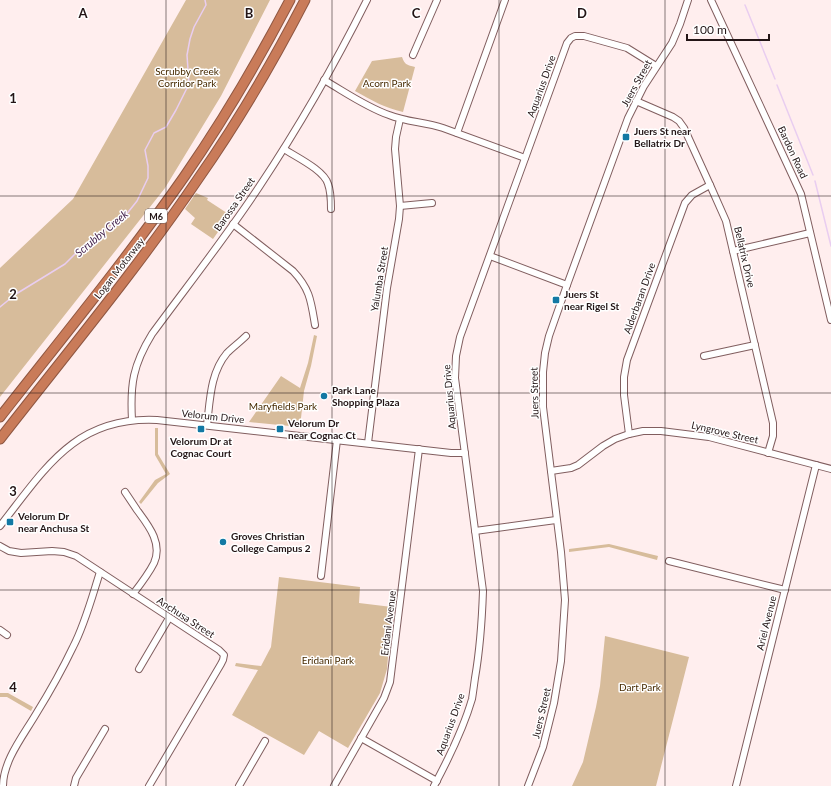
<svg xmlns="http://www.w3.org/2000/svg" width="831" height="786" viewBox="0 0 831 786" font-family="Lato,sans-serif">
	<rect width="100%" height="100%" fill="#fee"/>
	<g fill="#d7bc9b">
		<polygon points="186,0 270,0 221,96 165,188 0,397 0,268 73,199"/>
		<path d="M402 57C405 65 407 65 415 67L403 112C385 108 371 100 355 91L372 61Z"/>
		<polygon points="196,193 208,198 207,200 230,215 213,239 191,224 195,218 185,209"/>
		<polygon points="314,335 317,336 311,366 304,391 300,427 249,422 281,376 300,388 308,363"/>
		<polygon points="155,428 158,428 158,454 170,474 158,483 141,504 139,502 155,480 166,474 155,455"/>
		<polygon points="609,544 658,556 657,560 609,547 569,552 569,549"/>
		<polygon points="279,577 360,587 359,603 392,607 387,669 380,693 348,748 319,731 304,755 232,715 258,670 235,666 236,663 261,666 271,647"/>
		<polygon points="605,636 689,657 656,786 572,786 583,762 596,707 600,686"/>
		<polygon points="0,693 8,693 33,707 31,711 7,697 0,697"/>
	</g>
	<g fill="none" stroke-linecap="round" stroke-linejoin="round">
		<g stroke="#e9cdf0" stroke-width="1.5">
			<polyline points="745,5 775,79"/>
			<polyline points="777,85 813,175"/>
			<polyline points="815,181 831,246"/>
			<polyline points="0,307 16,294 65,264 80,249 125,216 137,201 148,178 148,166 145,150 154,133 166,127 176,110 189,84 187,55 190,39 194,27 206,5 205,0"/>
		</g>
		<defs>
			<g id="minor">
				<polyline points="711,0 801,194 831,320"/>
				<polyline points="413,55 437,0"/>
				<path d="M324 80C345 92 366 107 389 115 406 122 425 122 443 128L525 158"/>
				<polyline points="636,101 673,117 679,121 684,128 710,185 726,221 773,423 773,436 768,453"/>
				<polyline points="457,133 505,0"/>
				<path d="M284 149C296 157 324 170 328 184 331 192 331 201 331 209"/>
				<polyline points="400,206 432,203"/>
				<path d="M233 224 293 271C310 289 311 301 315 325"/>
				<polyline points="733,251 810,233"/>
				<polyline points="490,256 567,285"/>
				<polyline points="704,356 755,345"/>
				<path d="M132 420C130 384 133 365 152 334 188 285 226 237 259 187 299 127 335 64 367 0"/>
				<path d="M207 425C210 401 210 373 227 353 233 347 240 342 246 336"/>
				<polyline points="629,434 624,395 624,377 627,360 685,203 692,195 710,185"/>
				<polyline points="368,443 387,288 399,219 400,206 395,149 396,137 400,119"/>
				<polyline points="551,471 571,468 578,465 603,446 615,439 629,434 643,431 661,431 709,437 831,469"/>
				<path d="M125 492C129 498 133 504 137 510 148 525 163 543 154 563 149 573 140 585 133 594"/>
				<path d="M0 526C45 469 75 416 157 420L451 453H465"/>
				<polyline points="475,531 556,520"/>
				<polyline points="0,546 9,551 21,553 52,551 64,552 76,556 219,650 224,655 223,660 221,664 149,786"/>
				<polyline points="669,561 785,590"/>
				<polyline points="321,576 337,440"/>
				<polyline points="0,630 7,635"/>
				<polyline points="139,669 169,618"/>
				<polyline points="361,738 437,781"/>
				<path d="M3 786C3 761 23 736 36 714 49 693 62 670 73 647 85 624 92 597 100 572"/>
				<polyline points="74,786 76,778 105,729"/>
				<polyline points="239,786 265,741"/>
				<polyline points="334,786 384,698 390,682 419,449"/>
				<path d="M434 786C449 758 463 730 472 699 473 693 474 685 475 678 480 649 482 620 483 591L455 378 456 356 460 337 567 43 571 38 575 36H584L627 48 656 66"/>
				<polyline points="528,786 543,747 554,703 561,661 565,600 561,552 543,407 543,372 545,353 549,336 567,285 628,118 644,86 672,43 680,24 688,0"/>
				<polyline points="736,786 816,465"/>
			</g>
			<g id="highway">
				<path d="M0 417C62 338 126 260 184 177 223 121 258 61 290 0"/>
				<path d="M0 439C67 353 137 269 198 179 238 122 273 62 305 0"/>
			</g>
		</defs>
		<use href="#minor" stroke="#815e5f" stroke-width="8"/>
		<use href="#highway" stroke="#8f5742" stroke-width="11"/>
		<use href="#minor" stroke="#fff" stroke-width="6"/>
		<use href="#highway" stroke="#c97b59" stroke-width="9"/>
	</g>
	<path fill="none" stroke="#231516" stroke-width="1" stroke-opacity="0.55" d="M166 0V786M332 0V786M499 0V786M665 0V786M0 196H831M0 393H831M0 590H831"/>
	<g fill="#1379a4" stroke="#fff" stroke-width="1.5">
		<rect x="622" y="133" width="8" height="8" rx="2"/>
		<rect x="552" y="296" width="8" height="8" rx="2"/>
		<circle cx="324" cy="396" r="4"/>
		<rect x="197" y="425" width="8" height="8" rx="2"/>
		<rect x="276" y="425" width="8" height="8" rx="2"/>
		<rect x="6" y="518" width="8" height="8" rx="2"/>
		<circle cx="223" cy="542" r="4"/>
	</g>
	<g text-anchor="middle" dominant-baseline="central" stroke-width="3" stroke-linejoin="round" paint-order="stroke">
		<rect fill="#fff" stroke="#655b5c" stroke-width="1" x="145" y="209" width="22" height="14" rx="3"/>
		<g font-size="9" font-weight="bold" fill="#231516">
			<text x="156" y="216">M6</text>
		</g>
		<g font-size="10" fill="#462a00" stroke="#fff">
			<text x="187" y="71">Scrubby Creek<tspan x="187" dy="12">Corridor Park</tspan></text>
			<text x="387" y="83">Acorn Park</text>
			<text x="283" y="406">Maryfields Park</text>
			<text x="328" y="660">Eridani Park</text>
			<text x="640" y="687">Dart Park</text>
		</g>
		<g font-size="10" fill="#231516" stroke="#fff">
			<text transform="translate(636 83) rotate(-61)">Juers Street</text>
			<text transform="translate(541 86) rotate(-70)">Aquarius Drive</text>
			<text transform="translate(793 152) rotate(65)">Bardon Road</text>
			<text transform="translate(234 204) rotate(-55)">Barossa Street</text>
			<text transform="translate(745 257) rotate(77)">Bellatrix Drive</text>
			<text transform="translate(119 268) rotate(-52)">Logan Motorway</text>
			<text transform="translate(379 279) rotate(-81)">Yalumba Street</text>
			<text transform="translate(639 298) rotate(-70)">Alderbaran Drive</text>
			<text transform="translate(534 393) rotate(-91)">Juers Street</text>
			<text transform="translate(449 397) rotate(-95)">Aquarius Drive</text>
			<text transform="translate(213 416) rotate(6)">Velorum Drive</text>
			<text transform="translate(725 432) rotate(13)">Lyngrove Street</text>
			<text transform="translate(186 617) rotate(33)">Anchusa Street</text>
			<text transform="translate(388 623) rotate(-83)">Eridani Avenue</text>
			<text transform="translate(766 623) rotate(-76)">Ariel Avenue</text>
			<text transform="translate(541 713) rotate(-77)">Juers Street</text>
			<text transform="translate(450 724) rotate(-70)">Aquarius Drive</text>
		</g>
		<g font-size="10" font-weight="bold" fill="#231516" stroke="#fff" text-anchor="start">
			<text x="634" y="131">Juers St near<tspan x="634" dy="12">Bellatrix Dr</tspan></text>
			<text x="564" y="294">Juers St<tspan x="564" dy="12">near Rigel St</tspan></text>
			<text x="332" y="390">Park Lane<tspan x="332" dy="12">Shopping Plaza</tspan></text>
			<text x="288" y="423">Velorum Dr<tspan x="288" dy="12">near Cognac Ct</tspan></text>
			<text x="201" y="441" text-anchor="middle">Velorum Dr at<tspan x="201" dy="12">Cognac Court</tspan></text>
			<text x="18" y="516">Velorum Dr<tspan x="18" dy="12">near Anchusa St</tspan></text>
			<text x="231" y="536">Groves Christian<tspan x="231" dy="12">College Campus 2</tspan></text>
		</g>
		<g font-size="11" font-style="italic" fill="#3f1c48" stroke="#fff">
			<text transform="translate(101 233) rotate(-40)">Scrubby Creek</text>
		</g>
	</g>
	<g font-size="13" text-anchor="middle" font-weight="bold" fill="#231516" stroke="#fff" stroke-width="3" stroke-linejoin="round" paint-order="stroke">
		<text x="83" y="18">A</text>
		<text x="249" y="18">B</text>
		<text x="416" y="18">C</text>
		<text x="582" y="18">D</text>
		<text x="13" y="103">1</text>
		<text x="13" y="299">2</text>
		<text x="13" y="496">3</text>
		<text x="13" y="692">4</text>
	</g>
	<path d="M687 34v6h82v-6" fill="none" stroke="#231516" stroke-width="2"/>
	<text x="693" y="34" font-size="12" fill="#231516" stroke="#ffffff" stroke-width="3" paint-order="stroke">100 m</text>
</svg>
